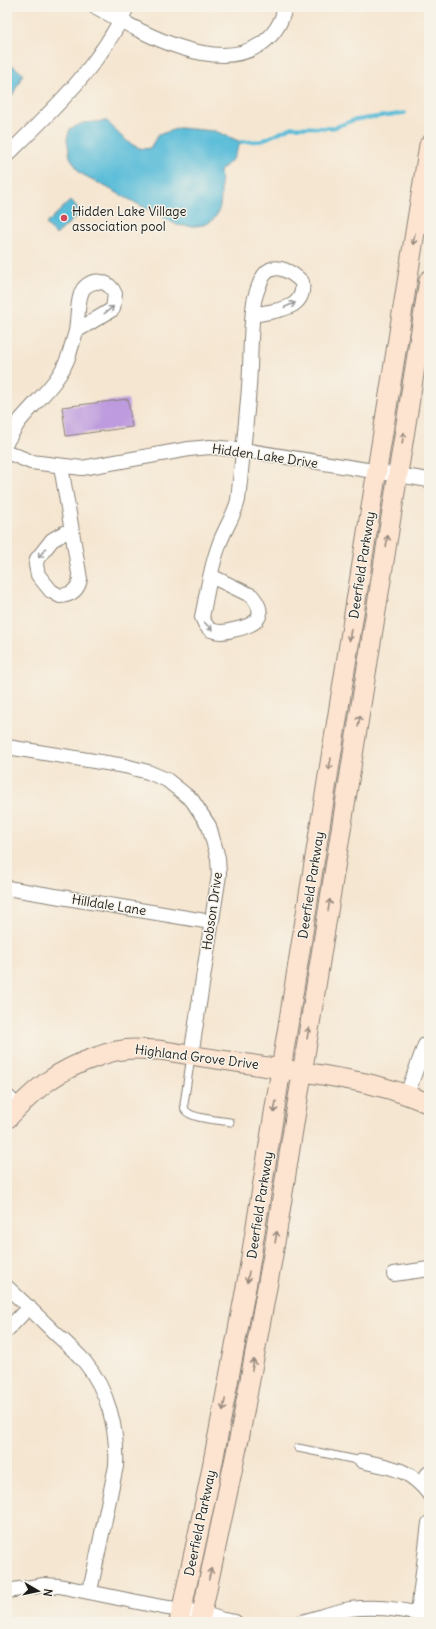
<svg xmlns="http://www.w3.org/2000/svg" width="436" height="1629" viewBox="0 0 436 1629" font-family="Delius,sans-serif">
	<rect width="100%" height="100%" fill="#f7f3e8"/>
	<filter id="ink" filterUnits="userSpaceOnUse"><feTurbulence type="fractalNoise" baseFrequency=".025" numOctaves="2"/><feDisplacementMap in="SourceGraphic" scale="8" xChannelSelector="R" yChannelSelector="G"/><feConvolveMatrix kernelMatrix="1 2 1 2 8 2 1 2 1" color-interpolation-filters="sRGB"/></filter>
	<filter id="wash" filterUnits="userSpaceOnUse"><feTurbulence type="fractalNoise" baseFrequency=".012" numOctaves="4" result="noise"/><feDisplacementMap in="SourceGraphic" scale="16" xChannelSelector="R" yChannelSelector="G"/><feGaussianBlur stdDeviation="0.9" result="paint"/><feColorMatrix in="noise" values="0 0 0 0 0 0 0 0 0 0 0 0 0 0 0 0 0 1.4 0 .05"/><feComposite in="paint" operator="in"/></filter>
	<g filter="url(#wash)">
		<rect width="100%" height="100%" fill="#f5e6d1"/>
		<g fill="#5bbdd9" stroke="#3c6c7a">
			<polygon points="7,61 23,74 12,96 7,95"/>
			<path d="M107 121C117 132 134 153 150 148L158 135 179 128 215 131 241 142 233 159 220 171C223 208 223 232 177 225L80 173 70 157 67 139 70 129 83 123Z"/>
			<polygon points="71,200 81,212 56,235 46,224"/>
		</g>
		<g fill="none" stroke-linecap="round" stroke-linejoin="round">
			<polyline stroke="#5bbdd9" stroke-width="3.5" points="241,142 261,141 292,127 333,128 354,120 405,113"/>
		</g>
		<g id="blocks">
			<polygon fill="#be9bde" points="128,399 132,427 66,436 62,407"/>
		</g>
	</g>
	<g filter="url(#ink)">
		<use href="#blocks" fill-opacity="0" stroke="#888176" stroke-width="1"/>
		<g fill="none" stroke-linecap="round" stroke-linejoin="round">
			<defs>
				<g id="lane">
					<path d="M191 1056 184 1104 185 1110C191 1119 220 1120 230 1122"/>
					<polyline points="298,1448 362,1461"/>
				</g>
				<g id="street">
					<path d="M96 7C138 30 214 76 261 44 274 35 282 22 285 7"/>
					<path d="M7 155C53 110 100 66 127 7"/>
					<path d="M7 441C11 435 14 429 18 423 36 400 59 384 69 355 71 347 74 339 76 331 78 320 77 294 85 287 96 277 110 282 115 294L113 309 76 331"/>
					<polyline points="7,452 31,462 82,468 189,449 210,447 243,450 429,480"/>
					<path d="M61 466 80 579C78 590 71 595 60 596L51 591 38 575 36 565 37 559 52 540 64 533 72 532"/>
					<path d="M211 576 252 596C270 618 253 626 233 630 226 632 218 633 211 630 206 627 204 622 202 617 207 594 210 570 218 548 223 531 234 517 238 500 242 462 246 425 249 387 251 359 250 330 254 302 255 296 261 278 265 274 275 261 293 273 302 282 306 311 275 310 253 315"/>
					<polyline points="7,747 125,766 148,772 167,780 192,800 209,826 218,858 219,875 191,1056"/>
					<polyline points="7,888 211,922"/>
					<polyline points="407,1094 425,1045"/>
					<polyline points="7,1096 18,1107"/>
					<polyline points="394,1274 429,1269"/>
					<path d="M7 1287C23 1302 39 1317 55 1333 65 1342 75 1351 84 1361 108 1390 118 1429 116 1466L90 1591"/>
					<polyline points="7,1330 29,1307"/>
					<path d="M362 1461C392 1468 409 1468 429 1494"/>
					<polyline points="420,1482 429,1473"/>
					<polyline points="7,1591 44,1585 59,1586 162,1607 202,1613 223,1620 235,1622"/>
					<polyline points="418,1613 429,1523"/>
					<path d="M302 1622C317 1618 334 1612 350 1609 376 1606 403 1609 429 1617"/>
				</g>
				<g id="secondary">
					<path d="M7 1119C37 1087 57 1070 99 1056 110 1052 122 1049 134 1049 142 1049 151 1050 159 1050 207 1058 255 1065 303 1072 346 1079 389 1085 429 1104"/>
					<polyline points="179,1622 209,1483 247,1282 429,145"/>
					<polyline points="200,1622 240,1434 273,1255 429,280"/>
				</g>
			</defs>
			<use href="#lane" stroke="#888176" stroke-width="9"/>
			<use href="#street" stroke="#888176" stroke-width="16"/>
			<use href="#secondary" stroke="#888176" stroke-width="21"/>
			<use href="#lane" stroke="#fff" stroke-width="7"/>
			<use href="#street" stroke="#fff" stroke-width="14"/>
			<use href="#secondary" stroke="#fde4d0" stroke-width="19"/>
		</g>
		<defs><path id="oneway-shaft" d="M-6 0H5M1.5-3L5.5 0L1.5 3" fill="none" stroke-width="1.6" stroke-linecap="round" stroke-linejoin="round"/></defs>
		<g stroke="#988a7f">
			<use href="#oneway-shaft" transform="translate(414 239) rotate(99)"/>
			<use href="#oneway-shaft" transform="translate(403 438) rotate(-81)"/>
			<use href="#oneway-shaft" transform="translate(387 541) rotate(-81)"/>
			<use href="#oneway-shaft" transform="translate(350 635) rotate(99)"/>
			<use href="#oneway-shaft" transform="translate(359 721) rotate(-81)"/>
			<use href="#oneway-shaft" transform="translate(330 764) rotate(99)"/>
			<use href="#oneway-shaft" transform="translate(329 905) rotate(-81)"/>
			<use href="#oneway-shaft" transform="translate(308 1033) rotate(-81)"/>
			<use href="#oneway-shaft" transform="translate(275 1107) rotate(99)"/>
			<use href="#oneway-shaft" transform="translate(276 1237) rotate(-81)"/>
			<use href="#oneway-shaft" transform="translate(248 1277) rotate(99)"/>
			<use href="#oneway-shaft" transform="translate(253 1365) rotate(-79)"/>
			<use href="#oneway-shaft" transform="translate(224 1405) rotate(101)"/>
			<use href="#oneway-shaft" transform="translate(210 1574) rotate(-78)"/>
		</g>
		<g stroke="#999">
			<use href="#oneway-shaft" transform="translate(290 305) rotate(-23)"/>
			<use href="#oneway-shaft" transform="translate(109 310) rotate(-38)"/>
			<use href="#oneway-shaft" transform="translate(42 553) rotate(127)"/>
			<use href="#oneway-shaft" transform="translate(208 626) rotate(45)"/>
		</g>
	</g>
	<circle fill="#d1495b" stroke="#f7f3e8" stroke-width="1.5" cx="64" cy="218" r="4"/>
	<g text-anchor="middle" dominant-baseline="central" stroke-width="3" stroke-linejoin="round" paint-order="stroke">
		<g font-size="13" fill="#1c1c1c" stroke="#f7f3e8" text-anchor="start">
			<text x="72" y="211">Hidden Lake Village<tspan x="72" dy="15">association pool</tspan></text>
		</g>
		<g font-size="13" fill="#1c1c1c" stroke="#f7f3e8">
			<text transform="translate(265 456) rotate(8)">Hidden Lake Drive</text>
			<text transform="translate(362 565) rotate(-81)">Deerfield Parkway</text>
			<text transform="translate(311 885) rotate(-81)">Deerfield Parkway</text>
			<text transform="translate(109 905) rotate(9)">Hilldale Lane</text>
			<text transform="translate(212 911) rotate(-82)">Hobson Drive</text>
			<text transform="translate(197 1057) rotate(7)">Highland Grove Drive</text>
			<text transform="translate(260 1205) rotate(-81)">Deerfield Parkway</text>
			<text transform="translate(200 1523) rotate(-78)">Deerfield Parkway</text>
		</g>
	</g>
	<rect width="436" height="1629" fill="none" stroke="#f7f3e8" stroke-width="24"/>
	<g transform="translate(38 1591) rotate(99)" stroke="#f7f3e8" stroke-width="3" paint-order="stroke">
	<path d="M0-3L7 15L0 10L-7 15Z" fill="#1c1c1c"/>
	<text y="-6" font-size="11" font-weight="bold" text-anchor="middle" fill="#1c1c1c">N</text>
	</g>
</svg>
